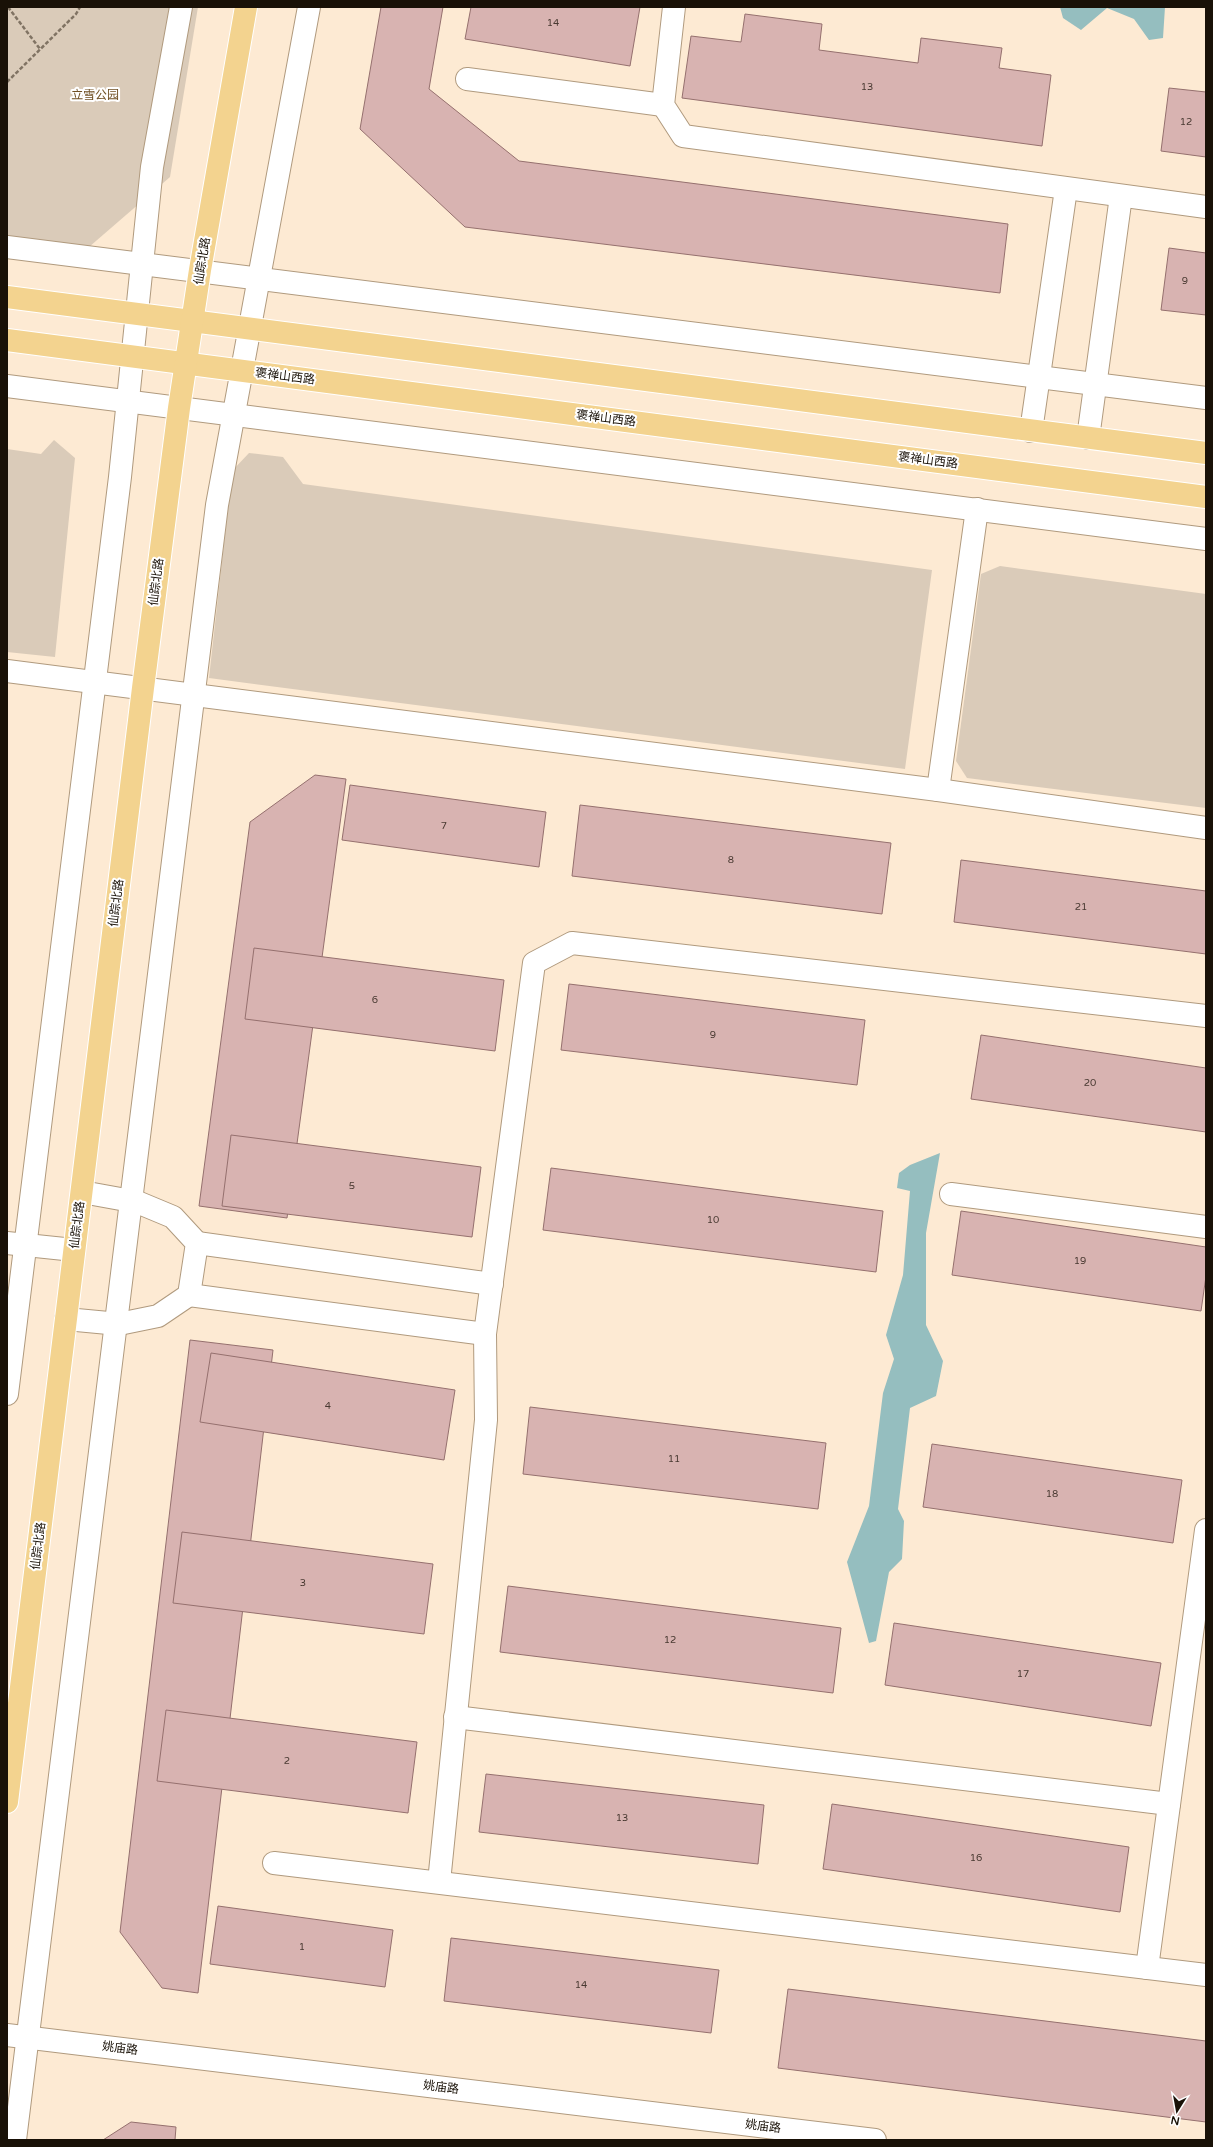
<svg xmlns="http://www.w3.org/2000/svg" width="1213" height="2147" viewBox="0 0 1213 2147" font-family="'Varela Round','Noto Sans SC',sans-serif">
	<rect width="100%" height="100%" fill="#fdead3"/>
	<g fill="#dacbb9">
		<polygon points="7,7 198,7 170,177 89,247 7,236"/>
		<polygon points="54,440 75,458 55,657 7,652 7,449 41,454"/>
		<polygon points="249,453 283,457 303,484 932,570 905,769 209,678 232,471"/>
		<polygon points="1000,566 1206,594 1206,808 967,778 956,761 981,574"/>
	</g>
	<g fill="#95bebf">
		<polygon points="1060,7 1165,7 1163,38 1149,40 1134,19 1107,8 1081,30 1063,18"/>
		<polygon points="940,1153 926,1233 926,1325 943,1361 936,1396 910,1408 898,1509 904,1521 902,1559 889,1572 876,1641 869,1643 847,1562 869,1506 883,1393 894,1359 886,1335 903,1275 910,1191 897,1188 899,1173 910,1165"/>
	</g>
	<g fill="#d8b3b1" stroke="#95706e">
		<polygon points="381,7 443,7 429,89 519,161 1008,224 1000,293 465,227 360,129"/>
		<polygon points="471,7 640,7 630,66 465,39"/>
		<polygon points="745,14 822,24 819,50 918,63 921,38 1002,48 999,68 1051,75 1042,146 682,98 691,36 741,42"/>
		<polygon points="1169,88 1206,92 1206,157 1161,151"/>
		<polygon points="1169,248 1206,253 1206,315 1161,310"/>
		<polygon points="315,775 346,779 287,1218 199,1206 250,822"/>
		<polygon points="350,785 546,812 539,867 342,840"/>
		<polygon points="580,805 891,843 882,914 572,876"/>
		<polygon points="961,860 1206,891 1206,954 954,922"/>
		<polygon points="254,948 504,980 495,1051 245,1019"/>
		<polygon points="569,984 865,1020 857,1085 561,1050"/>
		<polygon points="981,1035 1206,1068 1206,1132 971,1099"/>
		<polygon points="231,1135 481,1167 472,1237 222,1206"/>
		<polygon points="551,1168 883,1211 876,1272 543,1230"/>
		<polygon points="961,1211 1206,1247 1206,1276 1201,1311 952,1275"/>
		<polygon points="190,1340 273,1350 198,1993 162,1988 120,1932"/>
		<polygon points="211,1353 455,1390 444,1460 200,1422"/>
		<polygon points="530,1407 826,1443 818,1509 523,1474"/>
		<polygon points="932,1444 1182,1480 1173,1543 923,1507"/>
		<polygon points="182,1532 433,1564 424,1634 173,1603"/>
		<polygon points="508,1586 841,1628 833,1693 500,1652"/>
		<polygon points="894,1623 1161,1663 1151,1726 885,1685"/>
		<polygon points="166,1710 417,1742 408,1813 157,1781"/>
		<polygon points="486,1774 764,1805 758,1864 479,1832"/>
		<polygon points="832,1804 1129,1847 1120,1912 823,1869"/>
		<polygon points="218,1906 393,1930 385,1987 210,1964"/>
		<polygon points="451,1938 719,1970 711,2033 444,2001"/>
		<polygon points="788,1989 1206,2041 1206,2122 778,2068"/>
		<polygon points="131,2122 176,2127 175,2140 103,2140"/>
	</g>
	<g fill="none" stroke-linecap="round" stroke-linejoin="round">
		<defs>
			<g id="minor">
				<polyline points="674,7 663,105 683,136 1206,207"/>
				<polyline points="467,79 663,105"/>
				<polyline points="7,247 1206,398"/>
				<polyline points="7,386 1206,539"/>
				<polyline points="1031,431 1066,189"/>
				<polyline points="1088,438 1121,196"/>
				<polyline points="7,671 938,790 1206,828"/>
				<polyline points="938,790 977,509"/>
				<polyline points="951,1194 1206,1227"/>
				<polyline points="7,1243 74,1250"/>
				<polyline points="197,1243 492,1284"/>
				<polyline points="189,1295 485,1334"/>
				<polyline points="66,1319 119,1324 158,1316 189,1295 197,1243 173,1217 137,1202 82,1192"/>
				<polyline points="7,1394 120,477 152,167 181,7"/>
				<polyline points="455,1717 1169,1804"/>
				<polyline points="274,1863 1206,1975"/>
				<polyline points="439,1882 486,1420 485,1334 534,963 572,943 1206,1016"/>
				<polyline points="1147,1968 1206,1530"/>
				<polyline points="7,2035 875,2140"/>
				<polyline points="15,2140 217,505 309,7"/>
			</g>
			<g id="major">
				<polyline points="7,297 1206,453"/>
				<polyline points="7,340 1206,497"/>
				<polyline points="7,1802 143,688 179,408 200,270 246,7"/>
			</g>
		</defs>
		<use href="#minor" stroke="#b09a7e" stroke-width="24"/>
		<use href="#major" stroke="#fff" stroke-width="24"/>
		<g stroke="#807363" stroke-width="2.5" stroke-dasharray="4 2" stroke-linecap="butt">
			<polyline points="8,7 40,49"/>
			<polyline points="7,82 76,14 80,7"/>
		</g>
		<use href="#minor" stroke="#fff" stroke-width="22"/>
		<use href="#major" stroke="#f3d38f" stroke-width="22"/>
	</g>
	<g text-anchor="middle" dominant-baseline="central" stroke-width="4" stroke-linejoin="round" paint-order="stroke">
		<g font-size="10" fill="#493a32">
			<text x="553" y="23">14</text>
			<text x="867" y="87">13</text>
			<text x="1186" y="122">12</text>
			<text x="1185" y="281">9</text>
			<text x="444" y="826">7</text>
			<text x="731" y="860">8</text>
			<text x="1081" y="907">21</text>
			<text x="375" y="1000">6</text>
			<text x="713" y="1035">9</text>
			<text x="1090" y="1083">20</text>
			<text x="352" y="1186">5</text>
			<text x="713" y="1220">10</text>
			<text x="1080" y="1261">19</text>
			<text x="328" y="1406">4</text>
			<text x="674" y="1459">11</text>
			<text x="1052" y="1494">18</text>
			<text x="303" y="1583">3</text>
			<text x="670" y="1640">12</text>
			<text x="1023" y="1674">17</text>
			<text x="287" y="1761">2</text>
			<text x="622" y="1818">13</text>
			<text x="976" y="1858">16</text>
			<text x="302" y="1947">1</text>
			<text x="581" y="1985">14</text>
		</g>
		<g font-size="12" fill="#705024" stroke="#fff">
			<text x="95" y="95">立雪公园</text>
		</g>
		<g font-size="12" fill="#191107" stroke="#fff">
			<text transform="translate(202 261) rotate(-81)">仙踪北路</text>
			<text transform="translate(285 376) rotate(7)">褒禅山西路</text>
			<text transform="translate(606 418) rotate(7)">褒禅山西路</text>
			<text transform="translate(928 460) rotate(7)">褒禅山西路</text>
			<text transform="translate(156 582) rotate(-83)">仙踪北路</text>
			<text transform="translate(116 903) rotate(-83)">仙踪北路</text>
			<text transform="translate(77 1225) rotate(-83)">仙踪北路</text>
			<text transform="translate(38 1546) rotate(-83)">仙踪北路</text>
			<text transform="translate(120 2048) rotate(7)">姚庙路</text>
			<text transform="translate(441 2087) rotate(7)">姚庙路</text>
			<text transform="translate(763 2126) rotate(7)">姚庙路</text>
		</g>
	</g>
	<rect width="1213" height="2147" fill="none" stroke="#191107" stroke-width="16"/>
	<g transform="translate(1177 2111) rotate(191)" stroke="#ffffff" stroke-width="3" paint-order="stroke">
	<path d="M0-3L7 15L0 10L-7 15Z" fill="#191107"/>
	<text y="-6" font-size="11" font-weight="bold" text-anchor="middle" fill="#191107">N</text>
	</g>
</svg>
